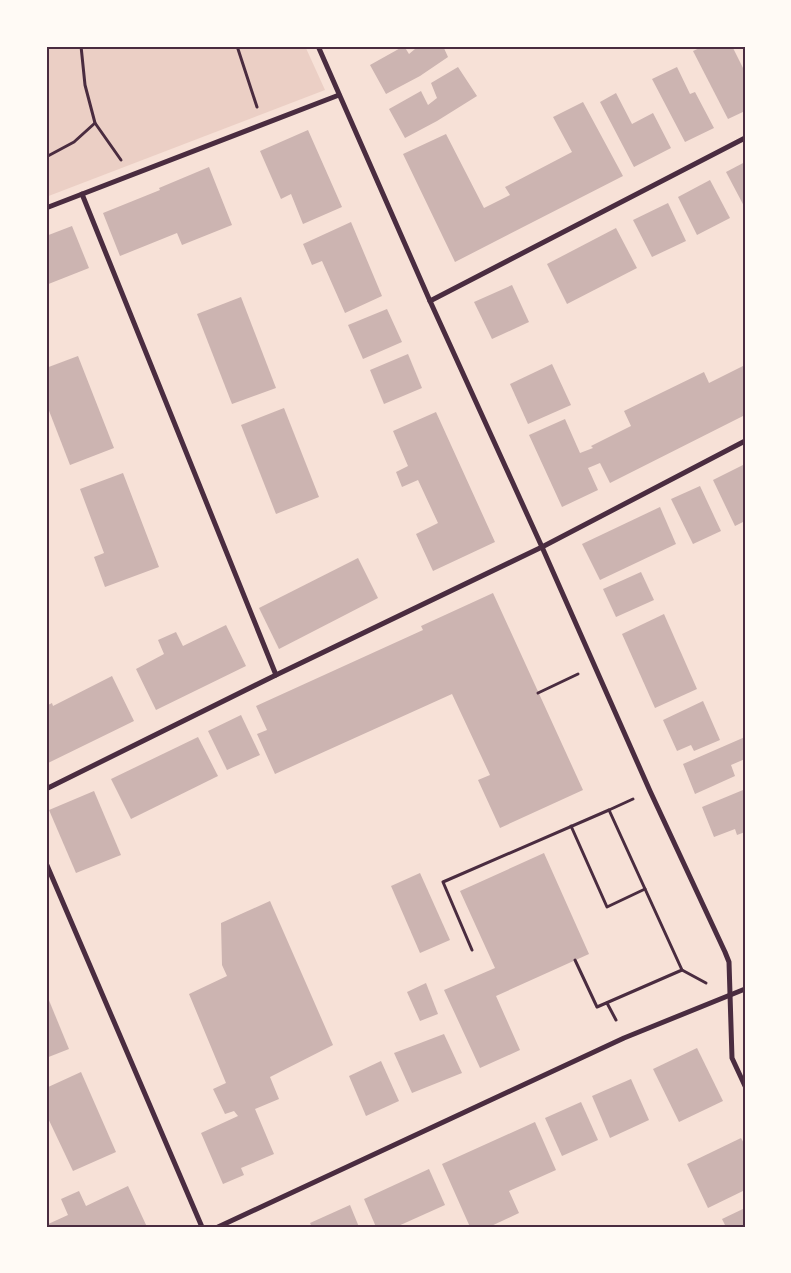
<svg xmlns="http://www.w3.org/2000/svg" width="791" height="1273" viewBox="0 0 791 1273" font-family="Montserrat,sans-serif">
	<rect width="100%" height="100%" fill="#f7e1d7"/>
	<polygon fill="#ebcfc5" points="46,46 305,46 325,90 46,197"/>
	<g fill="#ccb4b1">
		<polygon points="404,46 409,54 415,49 414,46 443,46 448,57 420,76 386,94 370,65"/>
		<polygon points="704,46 732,46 745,72 745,111 728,119 693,51"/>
		<polygon points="458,67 477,96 437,121 405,138 389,109 421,91 428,105 437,98 431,83"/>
		<polygon points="677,67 690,94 695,92 714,128 685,142 652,79"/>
		<polygon points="616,93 632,124 653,113 671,148 634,167 600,102"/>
		<polygon points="583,102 623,176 455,262 403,154 446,134 484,208 510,195 505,187 572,152 553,117"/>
		<polygon points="308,130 342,207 303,224 291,194 281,199 260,151"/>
		<polygon points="745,162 745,208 726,172"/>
		<polygon points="209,167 232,225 182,245 177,233 120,256 103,213 160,190 159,188"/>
		<polygon points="710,180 730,218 697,235 678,197"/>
		<polygon points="668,203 686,241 652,257 633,220"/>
		<polygon points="351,222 382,296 345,313 322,261 312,265 303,244"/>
		<polygon points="72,226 89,268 46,285 46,236"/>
		<polygon points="616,228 637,268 567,304 547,264"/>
		<polygon points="512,285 529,322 492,339 474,302"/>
		<polygon points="241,297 276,388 232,404 197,314"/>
		<polygon points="387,309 402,342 363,359 348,325"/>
		<polygon points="408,354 422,388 384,404 370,370"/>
		<polygon points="78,356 114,448 70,465 46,403 46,368"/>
		<polygon points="552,364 571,405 528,424 510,384"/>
		<polygon points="745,365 745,415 610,483 600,463 588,468 598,490 562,507 529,435 565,419 580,453 593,448 591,446 631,426 624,411 704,372 709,383"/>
		<polygon points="284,408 319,497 276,514 241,425"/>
		<polygon points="436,412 495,542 433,571 416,534 438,523 418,480 402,487 396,472 408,466 393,431"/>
		<polygon points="745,464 745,521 735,526 713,480"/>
		<polygon points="123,473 159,567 105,587 94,557 104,553 80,489"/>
		<polygon points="700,486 721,531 693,544 671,499"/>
		<polygon points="660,507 676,544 600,580 582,544"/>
		<polygon points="358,558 378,598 279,649 259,608"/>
		<polygon points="641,572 654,600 616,617 603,589"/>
		<polygon points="493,593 583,790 500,828 478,780 490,775 452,694 275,774 257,734 267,730 256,706 423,630 421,626"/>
		<polygon points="664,614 697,689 655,708 622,634"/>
		<polygon points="226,625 246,666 156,710 136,669 164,654 158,640 176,632 183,646"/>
		<polygon points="112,676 134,721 46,764 46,706 52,703 53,706"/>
		<polygon points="703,701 720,740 694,751 691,745 677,751 663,720"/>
		<polygon points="241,715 260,755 227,770 208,731"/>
		<polygon points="198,737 218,776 131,819 111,779"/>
		<polygon points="745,737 745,759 731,765 735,776 695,794 683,764"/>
		<polygon points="743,790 745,794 745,832 737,835 735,829 714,837 702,807"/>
		<polygon points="94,791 121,855 76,873 49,810"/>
		<polygon points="544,853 589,954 496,996 520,1050 480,1068 444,990 495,968 460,891"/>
		<polygon points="420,873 450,940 420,953 391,886"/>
		<polygon points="270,901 333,1045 270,1077 279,1099 255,1109 274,1154 241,1168 244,1175 223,1184 201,1133 238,1116 234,1111 225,1114 213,1089 226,1083 189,994 227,976 222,965 221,923"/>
		<polygon points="426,983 438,1014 420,1021 407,992"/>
		<polygon points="48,998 69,1049 46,1058 46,999"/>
		<polygon points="444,1034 462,1073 412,1093 394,1053"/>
		<polygon points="697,1048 723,1101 679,1122 653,1069"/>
		<polygon points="381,1061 399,1101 366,1116 349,1076"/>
		<polygon points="81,1072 116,1152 73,1171 46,1114 46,1088"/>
		<polygon points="631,1079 649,1120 610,1138 592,1096"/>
		<polygon points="581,1102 598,1140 562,1156 545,1118"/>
		<polygon points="535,1122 556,1170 509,1191 519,1213 489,1227 470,1227 442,1164"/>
		<polygon points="741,1138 745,1145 745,1190 708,1208 687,1164"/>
		<polygon points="429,1169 445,1205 396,1227 376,1227 364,1199"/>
		<polygon points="128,1186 147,1227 46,1227 46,1225 68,1215 61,1199 79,1191 86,1206"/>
		<polygon points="350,1205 359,1227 312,1227 310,1223"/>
		<polygon points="745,1208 745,1227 726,1227 722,1219"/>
	</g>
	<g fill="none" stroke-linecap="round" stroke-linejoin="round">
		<g stroke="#4a2c40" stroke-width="3">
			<polyline points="81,46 85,85 95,123 121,160"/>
			<polyline points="237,46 257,107"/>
			<polyline points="46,157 74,142 95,123"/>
			<polyline points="538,693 578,674"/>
			<polyline points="571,826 607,907 645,889"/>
			<polyline points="472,950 443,882 609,810"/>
			<polyline points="575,960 597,1007 682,970 609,810 633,799"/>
			<polyline points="682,970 706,983"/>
			<polyline points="607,1003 616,1020"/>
		</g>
		<g stroke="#4a2c40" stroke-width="5">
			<polyline points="318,46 430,301 542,547 650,791 725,952 729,962 732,1058 745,1086"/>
			<polyline points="82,194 276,675"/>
			<polyline points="46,208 339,95"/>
			<polyline points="430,301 745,138"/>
			<polyline points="46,789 276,675 542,547 745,441"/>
			<polyline points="46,863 202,1227"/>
			<polyline points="218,1227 624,1038 745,989"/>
		</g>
	</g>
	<rect width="791" height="1273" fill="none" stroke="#fffaf5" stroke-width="95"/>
	<rect x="48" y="48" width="696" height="1178" fill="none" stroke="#4a2c40" stroke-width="2"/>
</svg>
